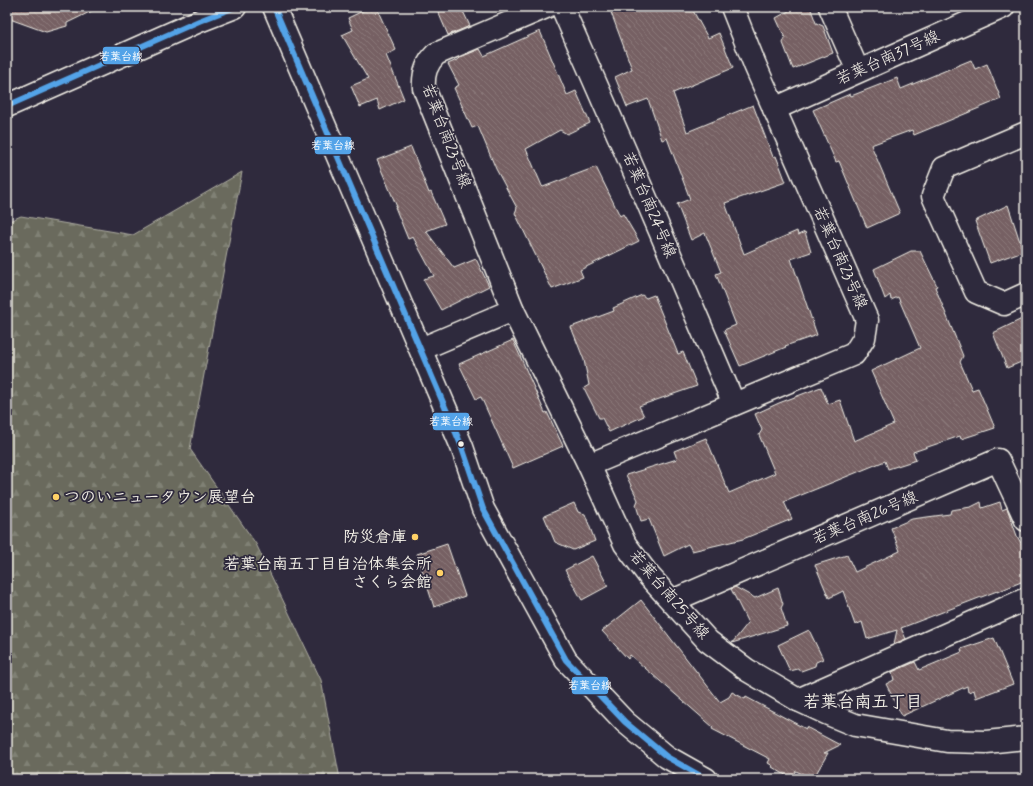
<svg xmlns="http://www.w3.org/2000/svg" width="1033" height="786" viewBox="0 0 1033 786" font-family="Mynerve,'Klee One',sans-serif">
	<defs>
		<pattern id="forest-firs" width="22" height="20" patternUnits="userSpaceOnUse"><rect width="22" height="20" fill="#6a6b5d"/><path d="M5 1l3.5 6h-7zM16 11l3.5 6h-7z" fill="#808174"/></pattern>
		<pattern id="building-back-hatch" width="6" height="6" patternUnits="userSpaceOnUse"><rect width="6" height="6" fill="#766163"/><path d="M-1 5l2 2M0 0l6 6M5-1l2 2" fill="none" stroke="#8a7879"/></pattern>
	</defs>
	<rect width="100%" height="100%" fill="#2f2a3d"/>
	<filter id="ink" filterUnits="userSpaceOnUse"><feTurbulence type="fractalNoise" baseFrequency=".025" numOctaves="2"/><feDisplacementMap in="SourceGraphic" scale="8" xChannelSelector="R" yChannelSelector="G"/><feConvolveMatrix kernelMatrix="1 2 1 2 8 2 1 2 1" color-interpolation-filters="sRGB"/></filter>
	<g filter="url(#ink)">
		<polygon fill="url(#forest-firs)" stroke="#afaea2" points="242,172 190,449 256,544 321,680 340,779 7,779 7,222 21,216 133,235"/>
		<g fill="url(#building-back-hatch)" stroke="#f4f1e8">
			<polygon points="7,7 100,7 67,23 67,26 46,32 7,18"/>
			<polygon points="371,7 376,7 396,50 386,55 404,99 380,110 377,100 360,107 351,86 368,79 342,35 353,30 348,18"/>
			<polygon points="436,7 461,7 470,26 448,35"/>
			<polygon points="609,7 691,7 708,38 719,33 733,68 673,93 687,132 753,105 773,157 776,156 786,182 725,203 744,254 797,231 798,235 805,232 811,252 791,259 817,335 785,346 786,347 740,366 724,330 736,325 716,274 721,272 705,233 691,240 677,204 690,199 667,138 662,140 648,99 627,107 615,77 632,69"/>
			<polygon points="796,7 810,7 816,23 823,26 833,53 793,69 783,43 785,38 776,18"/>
			<polygon points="540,31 567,95 576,91 590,123 567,134 560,130 526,149 542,186 543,187 596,167 620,216 623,214 639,241 580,270 583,277 552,289 515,213 517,208 496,169 478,126 472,128 454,88 459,85 448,64 459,59 458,58 480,49 484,56"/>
			<polygon points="971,60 975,69 987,64 1001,99 914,135 912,130 871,145 900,213 867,228 839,161 836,162 813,110 850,94 851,96 897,78 901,89"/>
			<polygon points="411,147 429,193 431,192 445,224 426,231 454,268 476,259 489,286 441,310 423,279 434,276 413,237 408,239 395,207 397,207 377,160"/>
			<polygon points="1008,205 1023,251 990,263 975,221"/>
			<polygon points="911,251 920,251 937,286 935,287 963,356 960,362 972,390 978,388 995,428 961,439 960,436 913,452 916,460 888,469 885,461 784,502 792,519 743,539 692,551 688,544 664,556 649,519 641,521 636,505 638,500 626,475 677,459 674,451 706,438 729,493 775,473 759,435 762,430 755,414 779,403 821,387 828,404 840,400 854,441 894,424 871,371 920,348 898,297 891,300 890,295 885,299 874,269"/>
			<polygon points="642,295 646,298 654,295 678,354 683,352 697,386 639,406 644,416 609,432 602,418 599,418 584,388 589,385 584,360 571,327 614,311 613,308"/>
			<polygon points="1026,317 1026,360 1007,368 993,333"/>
			<polygon points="513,340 545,413 547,412 563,446 513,468 481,397 476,399 459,364"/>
			<polygon points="981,502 982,508 1000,502 1002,510 1007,508 1017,536 1026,552 1026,580 997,592 997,591 901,628 906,639 894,644 897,630 867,639 862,622 855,625 843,591 829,598 815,565 847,555 855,572 900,551 891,528 912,519 950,514 951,510 971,507"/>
			<polygon points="574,503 578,512 585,514 595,541 573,550 555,542 544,516"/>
			<polygon points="447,544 465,596 434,607 417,554"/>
			<polygon points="592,556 608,586 582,600 565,570"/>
			<polygon points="735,587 755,598 778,588 783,604 781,608 787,626 732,643 748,623 731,589"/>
			<polygon points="641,600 720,702 729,697 732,692 745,699 746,697 806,729 806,727 840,745 824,753 828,753 813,779 796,771 792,779 772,767 773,766 768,763 770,759 712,729 713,727 630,655 628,659 602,631"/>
			<polygon points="809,630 823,659 816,662 815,666 801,671 798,669 790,671 778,645"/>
			<polygon points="994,638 1013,684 976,698 974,690 968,692 967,686 902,716 886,684 894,680 892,672 915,662 919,670 962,652 961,649"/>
		</g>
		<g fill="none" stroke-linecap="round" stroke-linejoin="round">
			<defs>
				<g id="minor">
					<polyline points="562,7 645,196 734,404"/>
					<polyline points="830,7 858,71"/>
					<polyline points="774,109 1003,7"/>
					<polyline points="1026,133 944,168 933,196 976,292 1004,304 1026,294"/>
					<path d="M513 310 424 88C423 74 426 64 436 54L546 7"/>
					<polyline points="421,349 513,310 589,465 625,544 649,576 708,641 747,670 798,700 826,713 855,725 947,741 986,742 1026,738"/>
					<polyline points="589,465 854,354 864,338 867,320 755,65 732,7"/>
					<polyline points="672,601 998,460 1026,520"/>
					<polyline points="798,700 1026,599"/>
				</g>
				<g id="tertiary">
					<polyline points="274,7 462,447 483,509 566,660 625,722 667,757 706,779"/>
					<polyline points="7,106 199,21 235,7"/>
				</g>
			</defs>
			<use href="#minor" stroke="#f4f1e8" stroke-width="25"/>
			<use href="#tertiary" stroke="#f4f1e8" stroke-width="25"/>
			<use href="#minor" stroke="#2f2a3d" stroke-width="22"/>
			<use href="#tertiary" stroke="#2f2a3d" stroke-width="22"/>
			<defs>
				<g id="bus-1">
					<polyline points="274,7 462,447 483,509 566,660 625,722 667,757 706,779"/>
					<polyline points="7,106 199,21 235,7"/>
				</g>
			</defs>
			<use href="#bus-1" stroke="#2f2a3d" stroke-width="9"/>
			<use href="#bus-1" stroke="#53a3e8" stroke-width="6"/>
		</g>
	</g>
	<circle fill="#f4f1e8" stroke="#2f2a3d" stroke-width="1.5" cx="461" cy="444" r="3.5"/>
	<g fill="#ffd166" stroke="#2f2a3d" stroke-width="1.5">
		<circle cx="56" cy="497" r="4"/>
		<circle cx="415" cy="537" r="4"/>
		<circle cx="440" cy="573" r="4"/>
	</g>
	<g text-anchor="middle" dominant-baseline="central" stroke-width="3.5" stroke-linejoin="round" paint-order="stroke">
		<g font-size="16" fill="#f4f1e8" stroke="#2f2a3d">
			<text transform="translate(888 58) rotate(-24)">若葉台南37号線</text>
			<text transform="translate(446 136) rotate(69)">若葉台南23号線</text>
			<text transform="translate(649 205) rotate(67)">若葉台南24号線</text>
			<text transform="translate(840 258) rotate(66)">若葉台南23号線</text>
			<text transform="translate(865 518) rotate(-23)">若葉台南26号線</text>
			<text transform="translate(669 595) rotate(49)">若葉台南25号線</text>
		</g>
		<g font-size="16" font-weight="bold" fill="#f4f1e8" stroke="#2f2a3d" text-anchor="end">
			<text x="64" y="497" text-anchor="start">つのいニュータウン展望台</text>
			<text x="407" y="537">防災倉庫</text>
			<text x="432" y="564">若葉台南五丁目自治体集会所<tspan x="432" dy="18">さくら会館</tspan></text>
		</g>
		<g font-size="17" font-weight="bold" fill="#f4f1e8" stroke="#2f2a3d">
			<text x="863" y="702">若葉台南五丁目</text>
		</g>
	</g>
	<g stroke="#2f2a3d" stroke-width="1.5">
		<rect x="102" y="46" width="38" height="19" rx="4" fill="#53a3e8"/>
		<rect x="314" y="136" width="38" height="19" rx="4" fill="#53a3e8"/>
		<rect x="432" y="412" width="38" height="19" rx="4" fill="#53a3e8"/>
		<rect x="571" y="676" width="38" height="19" rx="4" fill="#53a3e8"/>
	</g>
	<g font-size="11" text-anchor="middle" font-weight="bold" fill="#fff">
		<text x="121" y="60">若葉台線</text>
		<text x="333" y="149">若葉台線</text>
		<text x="451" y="425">若葉台線</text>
		<text x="590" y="689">若葉台線</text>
	</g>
	<rect width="1033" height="786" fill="none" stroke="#2f2a3d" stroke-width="24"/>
	<rect x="12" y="12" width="1009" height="762" fill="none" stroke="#f4f1e8" stroke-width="1.5" filter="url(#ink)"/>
</svg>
